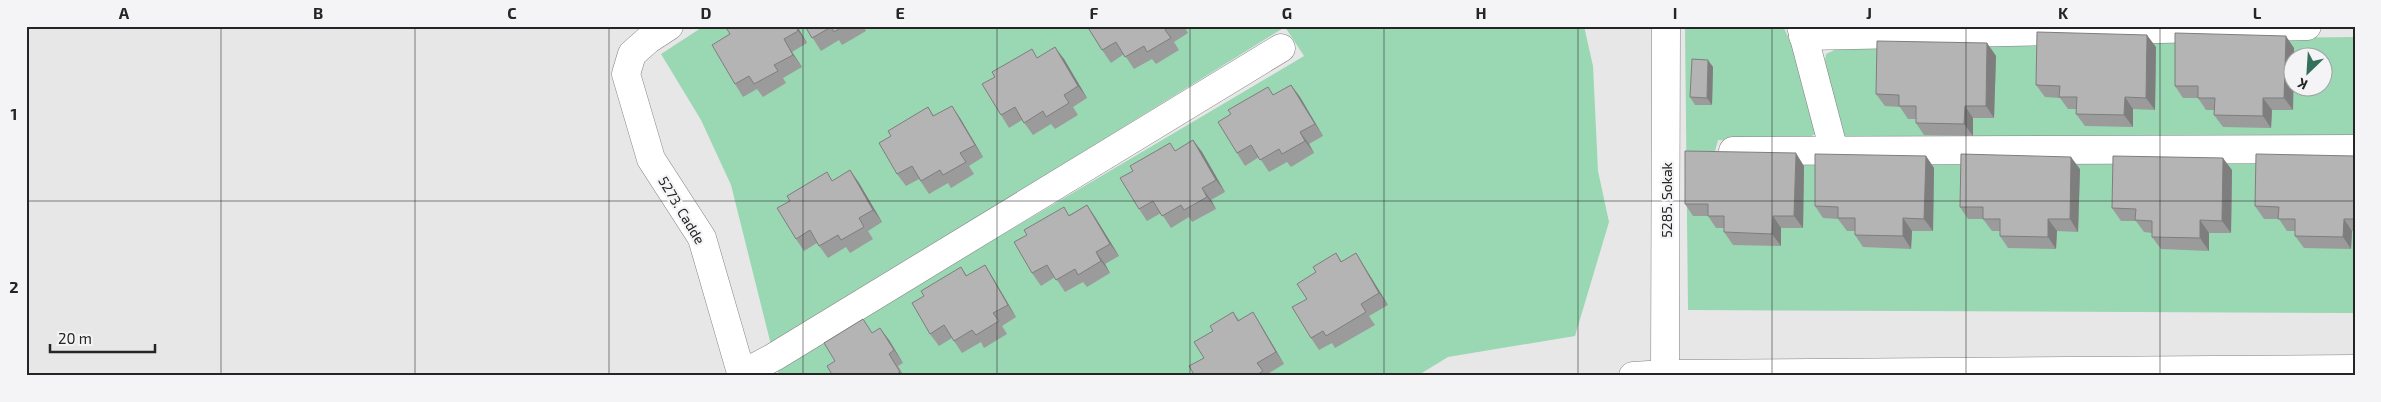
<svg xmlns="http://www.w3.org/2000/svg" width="2381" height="402" viewBox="0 0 2381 402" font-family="'Exo 2',sans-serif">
	<rect width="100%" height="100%" fill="#e7e7e8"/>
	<g fill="#9ad7b3" fill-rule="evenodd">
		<polygon points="704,26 1584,26 1593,66 1598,171 1609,222 1575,336 1448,357 1417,376 779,376 777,368 1304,56 1285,27 771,345 731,185 701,120 661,54"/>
		<polygon points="1685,26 1783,26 1811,85 1820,120 1815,134 1798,144 1718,140 1713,159 2355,162 2355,313 1688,310"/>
		<path d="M2355 37V144L1842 141 1824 67 1826 54 1849 43ZM2294 58H2324V88H2294Z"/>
	</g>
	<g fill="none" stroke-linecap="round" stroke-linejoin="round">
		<defs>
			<g id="minor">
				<polyline points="669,26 649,39 632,54 626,74 651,159 702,238 742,376"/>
				<polyline points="1801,26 1834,151"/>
				<polyline points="1803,36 2307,26"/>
				<polyline points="1733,151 2355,149"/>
				<polyline points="742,374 774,357 1281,48"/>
				<polyline points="1665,374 1666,26"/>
				<polyline points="1633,376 1665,374 2355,369"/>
			</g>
		</defs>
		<use href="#minor" stroke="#808182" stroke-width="29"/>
		<use href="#minor" stroke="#fff" stroke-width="28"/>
	</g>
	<g fill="#9c9b9b">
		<polygon points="797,26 807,43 792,52 802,67 783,78 786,83 763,97 757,89 743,97 735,84"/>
		<polygon points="805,26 863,26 866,31 842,45 839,40 821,51"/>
		<polygon points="1087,26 1184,26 1188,33 1174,42 1179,50 1156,64 1152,59 1134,69 1124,54 1111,63 1102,50"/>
		<polygon points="1987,43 1996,56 1994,118 1973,118 1973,136 1924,135 1916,123 1916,119 1908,119 1900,107 1885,106 1876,94"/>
		<polygon points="2156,47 2155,110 2133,109 2133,127 2085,126 2076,114 2076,109 2068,109 2060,98 2045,97 2036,85"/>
		<polygon points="2294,48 2293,110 2272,110 2271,128 2223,127 2214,115 2214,110 2206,110 2198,98 2183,98 2175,86"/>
		<polygon points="1038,57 1064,59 1087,98 1073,107 1078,115 1055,129 1051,124 1033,135 1022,120 1009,128 1001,115 995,77"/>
		<polygon points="1713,67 1712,105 1695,105 1690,97"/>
		<polygon points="1291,85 1300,97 1323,136 1309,144 1314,153 1291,167 1287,162 1269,172 1259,157 1245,166 1237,153 1274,95"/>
		<polygon points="928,107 934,116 960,118 983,157 969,166 974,174 951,188 948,183 929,194 919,179 906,186 897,174 891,136"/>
		<polygon points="1193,140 1202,152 1225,192 1211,200 1216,209 1192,222 1189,217 1171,228 1161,213 1147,221 1139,209 1175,151"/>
		<polygon points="1926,156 1934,168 1933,231 1912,231 1911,249 1863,247 1855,235 1855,231 1847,231 1838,219 1823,218 1815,206"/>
		<polygon points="2355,156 2355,231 2352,231 2351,249 2304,248 2295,236 2295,231 2287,231 2279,219 2264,219 2255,206"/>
		<polygon points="1804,166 1803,228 1781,228 1781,246 1733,245 1724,232 1724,228 1716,228 1708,216 1693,216 1685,204"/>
		<polygon points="2080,169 2078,232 2057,231 2056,249 2008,248 2000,236 2000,231 1992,231 1983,219 1968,219 1960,207"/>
		<polygon points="850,170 859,183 882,222 868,231 873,239 850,253 846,247 828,258 817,243 804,251 796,239 833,181"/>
		<polygon points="2232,170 2231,233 2209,233 2209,251 2161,249 2152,237 2152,233 2144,232 2136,221 2121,221 2112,208"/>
		<polygon points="1087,205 1095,217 1119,256 1105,264 1110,273 1087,287 1083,282 1065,292 1055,277 1041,286 1032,273 1069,215"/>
		<polygon points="1336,253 1342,262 1356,253 1388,305 1369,316 1375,325 1335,348 1332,343 1319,350 1311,338 1307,299 1316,272"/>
		<polygon points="985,265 993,278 1016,317 1002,326 1007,334 984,348 981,342 962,353 952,338 939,346 930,334 924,296 961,267 967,276"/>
		<polygon points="1233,312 1239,320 1261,325 1284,364 1266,375 1266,376 1195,376 1204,358 1213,331"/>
		<polygon points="872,332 889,340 903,363 898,366 904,376 833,376 835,361"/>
	</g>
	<g fill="#7f7e7e">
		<polygon points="796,26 797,26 807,43 798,31"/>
		<polygon points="2147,35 2156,47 2155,110 2146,98"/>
		<polygon points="2286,36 2294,48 2293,110 2284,98"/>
		<polygon points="784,39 792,52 802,67 793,55"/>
		<polygon points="1987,43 1996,56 1994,118 1986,106"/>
		<polygon points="1055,47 1064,59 1087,98 1078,86"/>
		<polygon points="1708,60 1713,67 1712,105 1707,98"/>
		<polygon points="1291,85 1300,97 1323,136 1315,124"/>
		<polygon points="2125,97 2133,109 2133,127 2124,115"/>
		<polygon points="2263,98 2272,110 2271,128 2263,116"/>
		<polygon points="952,106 960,118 983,157 975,145"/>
		<polygon points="1965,106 1973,118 1973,136 1964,124"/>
		<polygon points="1300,132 1309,144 1314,153 1305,141"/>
		<polygon points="1193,140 1202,152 1225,192 1216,180"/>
		<polygon points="1796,153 1804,166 1803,228 1794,216"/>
		<polygon points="1926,156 1934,168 1933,231 1924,219"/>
		<polygon points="2071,157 2080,169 2078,232 2070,219"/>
		<polygon points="2223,158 2232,170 2231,233 2222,221"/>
		<polygon points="850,170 859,183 882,222 873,210"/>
		<polygon points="1202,188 1211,200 1216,209 1207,197"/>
		<polygon points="1087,205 1095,217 1119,256 1110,244"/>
		<polygon points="1773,216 1781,228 1781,246 1772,234"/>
		<polygon points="1903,218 1912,231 1911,249 1903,236"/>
		<polygon points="2048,219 2057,231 2056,249 2048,237"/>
		<polygon points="2344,219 2352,231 2351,249 2343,237"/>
		<polygon points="2200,220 2209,233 2209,251 2200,238"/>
		<polygon points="1096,252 1105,264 1110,273 1101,261"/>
		<polygon points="1356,253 1388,305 1379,293"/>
		<polygon points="985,265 993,278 1016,317 1008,305"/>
		<polygon points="1253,312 1261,325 1284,364 1276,352"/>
		<polygon points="880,328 889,340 903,363 894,350"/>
	</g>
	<g fill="#b5b4b4" stroke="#7f7e7e">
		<polygon points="725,26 796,26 798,31 784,39 793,55 774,65 778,71 754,84 749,76 735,84 712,45 730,34"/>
		<polygon points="805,26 844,26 834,32 831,27 812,38"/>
		<polygon points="1087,26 1171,26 1165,30 1171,38 1147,52 1144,46 1125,57 1116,42 1102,50"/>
		<polygon points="2037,32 2147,35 2146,98 2125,97 2124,115 2076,114 2077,97 2059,97 2060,86 2036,85"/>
		<polygon points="2175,33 2286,36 2284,98 2263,98 2263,116 2214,115 2215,98 2198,98 2198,86 2175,86"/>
		<polygon points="1877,41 1987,43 1986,106 1965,106 1964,124 1916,123 1916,106 1899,106 1899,95 1876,94"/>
		<polygon points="1055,47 1078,86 1064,95 1069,103 1046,117 1043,111 1024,123 1015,107 1001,115 982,84 995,77 992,72 1032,49 1037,58"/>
		<polygon points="1692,59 1708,60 1707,98 1690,97"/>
		<polygon points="1291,85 1315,124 1300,132 1305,141 1282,154 1279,149 1260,160 1251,145 1237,153 1218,122 1231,114 1228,110 1268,87 1273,95"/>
		<polygon points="952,106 975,145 960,153 966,162 943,175 940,170 921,181 912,166 897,174 879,143 891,136 888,131 928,107 933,116"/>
		<polygon points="1193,140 1216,180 1202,188 1207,197 1184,210 1181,205 1162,216 1153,201 1139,209 1120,178 1133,171 1130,166 1170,143 1175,151"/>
		<polygon points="1685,151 1796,153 1794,216 1773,216 1772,234 1724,232 1724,216 1708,216 1708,204 1685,204"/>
		<polygon points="1815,154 1926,156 1924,219 1903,218 1903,236 1855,235 1855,218 1838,218 1838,207 1815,206"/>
		<polygon points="1961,154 2071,157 2070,219 2048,219 2048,237 2000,236 2000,219 1983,219 1983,207 1960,207"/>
		<polygon points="2256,154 2355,156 2355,219 2344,219 2343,237 2295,236 2295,219 2278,219 2279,207 2255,206"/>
		<polygon points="2113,156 2223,158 2222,221 2200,220 2200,238 2152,237 2152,221 2135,220 2136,209 2112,208"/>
		<polygon points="850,170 873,210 859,218 864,227 841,240 838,235 819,246 810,230 796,239 777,208 790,201 787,196 827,172 832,181"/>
		<polygon points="1087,205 1110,244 1096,252 1101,261 1078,275 1075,269 1056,280 1047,265 1032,273 1014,242 1027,235 1024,230 1064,207 1069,216"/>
		<polygon points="1336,253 1341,262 1356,253 1379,293 1361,304 1366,312 1326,336 1323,331 1311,338 1292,307 1307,299 1297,284 1316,272 1313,267"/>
		<polygon points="985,265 1008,305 993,313 999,321 976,335 972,330 954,341 944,325 930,334 912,303 924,296 921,291 961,267 966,276"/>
		<polygon points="1233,312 1238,321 1253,312 1276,352 1257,363 1263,371 1255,376 1195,376 1189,366 1204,358 1194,342 1213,331 1210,326"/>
		<polygon points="863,319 872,333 880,328 894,350 889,354 900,372 894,376 833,376 827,366 835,361 824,343"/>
	</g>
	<path fill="none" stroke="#252525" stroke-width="1" stroke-opacity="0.55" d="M221 26V376M415 26V376M609 26V376M803 26V376M997 26V376M1190 26V376M1384 26V376M1578 26V376M1772 26V376M1966 26V376M2160 26V376M26 201H2355"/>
	<g text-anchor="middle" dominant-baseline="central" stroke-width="4.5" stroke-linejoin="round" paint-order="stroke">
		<g font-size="14" fill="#252525" stroke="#f4f4f6">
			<text transform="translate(1666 200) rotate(-90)">5285. Sokak</text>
			<text transform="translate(682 210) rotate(59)">5273. Cadde</text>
		</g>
	</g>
	<rect width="2381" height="402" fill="none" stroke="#f4f4f6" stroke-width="55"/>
	<g transform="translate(2308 72) rotate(205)"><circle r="24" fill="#f4f4f6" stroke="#a1a1a2"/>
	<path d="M0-4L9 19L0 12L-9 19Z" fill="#35705a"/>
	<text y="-8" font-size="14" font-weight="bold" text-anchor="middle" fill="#252525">K</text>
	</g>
	<path d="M50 344v8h105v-8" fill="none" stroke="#252525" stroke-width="2.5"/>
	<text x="58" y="344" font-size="15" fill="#252525" stroke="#f4f4f6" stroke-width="4" paint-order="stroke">20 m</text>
	<rect x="28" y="28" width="2326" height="346" fill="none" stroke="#252525" stroke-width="2"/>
	<g font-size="16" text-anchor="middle" font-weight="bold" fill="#252525">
		<text x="124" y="19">A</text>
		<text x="318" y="19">B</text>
		<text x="512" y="19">C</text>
		<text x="706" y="19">D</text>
		<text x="900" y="19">E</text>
		<text x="1094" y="19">F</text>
		<text x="1287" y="19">G</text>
		<text x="1481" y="19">H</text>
		<text x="1675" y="19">I</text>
		<text x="1869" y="19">J</text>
		<text x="2063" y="19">K</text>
		<text x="2257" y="19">L</text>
		<text x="14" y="120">1</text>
		<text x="14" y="293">2</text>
	</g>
</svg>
